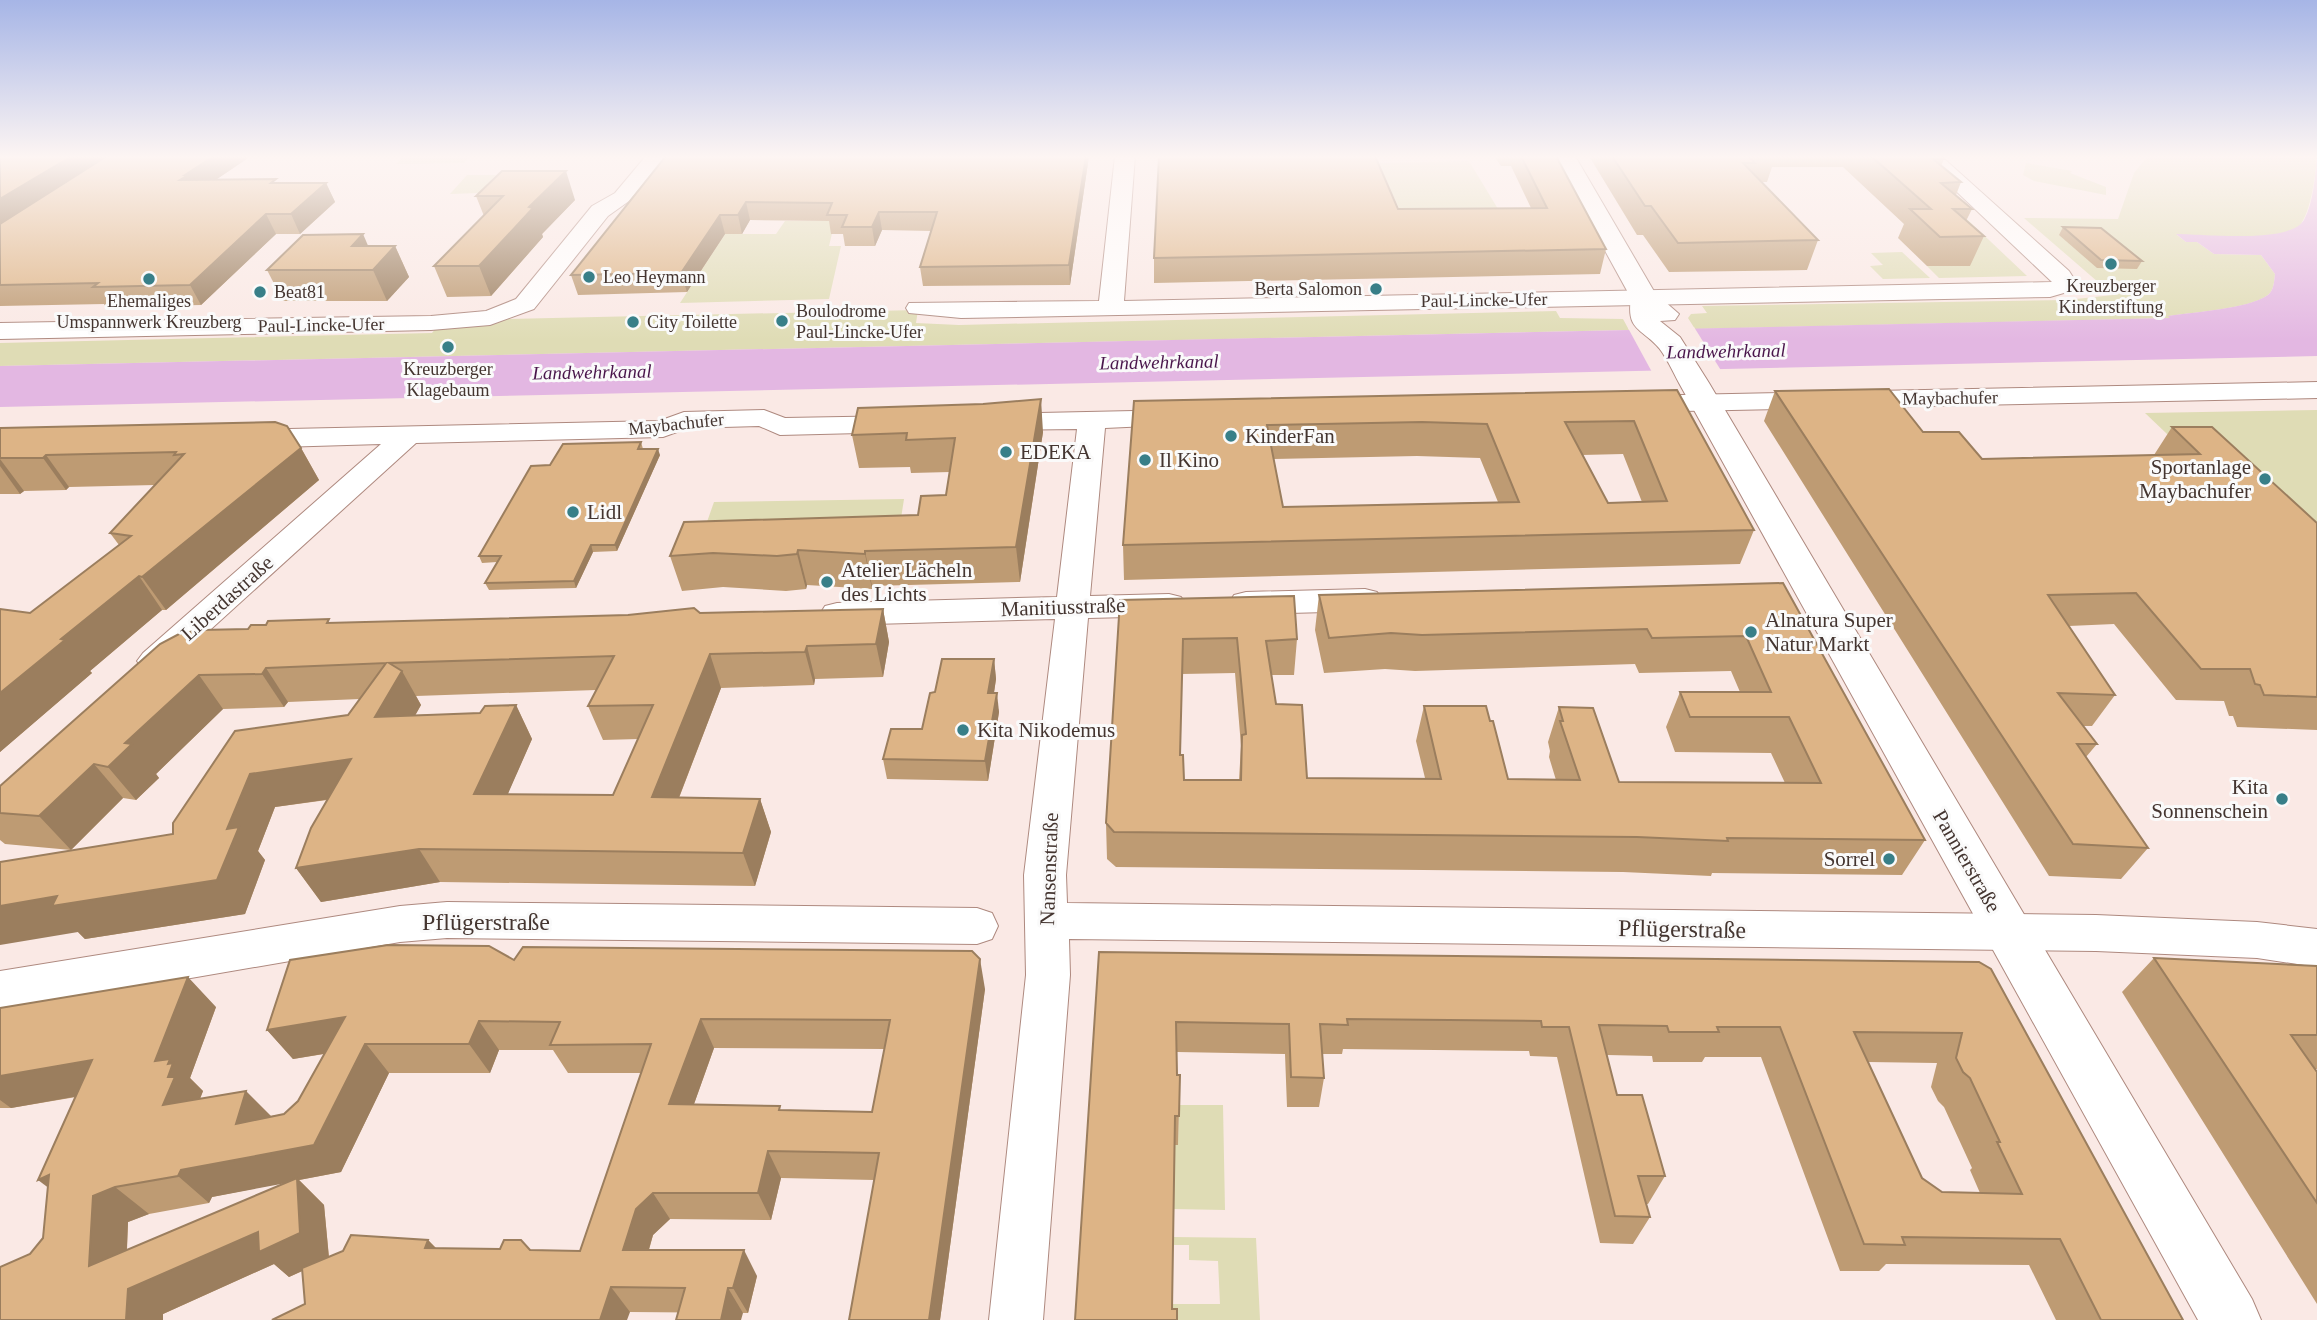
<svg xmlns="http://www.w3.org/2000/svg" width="2317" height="1320" viewBox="0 0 2317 1320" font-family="'Times New Roman',serif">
	<rect width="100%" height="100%" fill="#fae9e5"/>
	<g fill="#dfdcb5">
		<polygon points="404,156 470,156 464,163 396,164"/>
		<path d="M2148 156H2316C2317 171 2310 219 2297 228 2274 242 2206 235 2177 235L2186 242H2197L2214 254 2261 255 2275 274C2274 282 2274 290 2268 295 2249 309 2194 312 2169 316L2172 318 1695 329 1688 318 1691 314 1707 313 1702 306 2067 300 2113 295 2024 218 2118 219 2134 173Z"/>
		<polygon points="1469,161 1504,219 1405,221 1378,163"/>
		<polygon points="2026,163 2072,171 2070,173 2106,187 2106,195 2034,181 2023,175"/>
		<polygon points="467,175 496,175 479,193 450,194"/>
		<polygon points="1933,187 2027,276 1939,278 1927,266 1970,265"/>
		<polygon points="785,221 835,221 829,246 841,246 829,299 680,303 725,234 776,234"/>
		<polygon points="1902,252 1930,278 1883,279 1870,266 1883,265 1871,253"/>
		<polygon points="918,310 916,323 959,325 1556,311 1560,318 1623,319 1629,330 0,366 0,343 432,333 436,328 503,319"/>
		<polygon points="2317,410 2317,577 2145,413"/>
		<polygon points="904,499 896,551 695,556 714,502"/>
		<polygon points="1179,1105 1223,1105 1225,1210 1173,1209 1174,1145 1178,1144"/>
		<polygon points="1173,1237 1256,1238 1260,1320 1172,1320 1172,1304 1220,1304 1218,1261 1189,1260 1189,1245 1173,1245"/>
	</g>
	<path fill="#e3b7e2" d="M2317 156V356L0 407V366L2170 318 2168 316C2193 312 2248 309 2268 295 2274 290 2274 282 2275 274L2261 255 2214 254 2197 242H2186L2176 234C2203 234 2290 244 2304 220 2314 202 2315 174 2317 156Z"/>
	<polygon fill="#fae9e5" points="1694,327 1722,372 1653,374 1628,328"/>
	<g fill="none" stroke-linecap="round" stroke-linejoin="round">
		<defs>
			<g id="minor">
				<polygon points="646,156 666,156 629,201 608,216 534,309 490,325 431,330 0,339 0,323 431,316 486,311 516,299 592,206 615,193"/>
				<polygon points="1115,156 1135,156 1124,301 2052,282 1919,156 1941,156 2069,271 2078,285 2074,290 2050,297 961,318 909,313 906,308 909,303 1099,301"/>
				<polygon points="2317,382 2317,398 1635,412 1625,410 1621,404 1625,398 1635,396"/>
				<polygon points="764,410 785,418 901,416 911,418 915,424 911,430 901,432 780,435 759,426 688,428 663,437 416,443 167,669 155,673 143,669 137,661 143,653 381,444 247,448 237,445 233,439 237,433 247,430 659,421 684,412"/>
				<polygon points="1181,410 1191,412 1195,418 1191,424 1105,428 1090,596 1169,594 1181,597 1186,605 1181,613 1169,616 1088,618 1066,875 1067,903 2096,915 2257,922 2317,929 2317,967 2257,958 2096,951 1069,939 1070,975 1043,1320 989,1320 1026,975 1024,875 1055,619 837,625 825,622 820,614 825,606 837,603 1057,597 1077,429 995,430 985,428 981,422 985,416 995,414"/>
				<polygon points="1365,589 1377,592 1382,600 1377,608 1365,611 1246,614 1234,611 1229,603 1234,595 1246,592"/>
				<polygon points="447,902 977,908 992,913 998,926 992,939 977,944 447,938 400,942 0,1011 0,971 400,906"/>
			</g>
			<path id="tertiary" d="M1553 156H1575L1655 293 1679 314 1675 320 1660 321 1680 337 1709 383 2252 1299 2261 1320H2198L1679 383C1673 372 1667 358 1659 348 1642 328 1626 331 1631 298Z"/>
		</defs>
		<use href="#minor" stroke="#ae897f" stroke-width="2"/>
		<use href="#tertiary" stroke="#ae897f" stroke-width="2"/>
		<use href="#minor" fill="#fff" fill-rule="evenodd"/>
		<use href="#tertiary" fill="#fff" fill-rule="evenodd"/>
	</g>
	<g fill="#be9b73" fill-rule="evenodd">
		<polygon points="0,156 251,156 215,180 277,183 326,183 335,202 300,234 276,234 201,305 106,307 104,304 0,306"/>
		<polygon points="666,156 1089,156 1070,285 923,286 920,267 932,231 882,230 875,246 845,246 843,234 831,234 829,221 750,220 742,234 725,234 687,292 578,295 571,275"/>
		<polygon points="1494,156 1556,156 1606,249 1600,274 1154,283 1154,258 1398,209 1531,208 1511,166 1501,166"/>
		<polygon points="1589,156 1941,156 1944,159 1941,166 1961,182 1956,195 1972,209 1966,221 1984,236 1970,266 1927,266 1898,238 1904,224 1843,167 1772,167 1767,182 1761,182 1818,240 1807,270 1669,272 1643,235 1637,235"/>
		<polygon points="502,171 575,200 542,234 543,237 491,296 447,297 434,266 484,216 476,196"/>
		<polygon points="2063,227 2142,261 2137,269 2097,268 2059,235"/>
		<polygon points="368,246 395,246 409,277 387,301 283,301 267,270"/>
		<path d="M1677 390 1754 530 1740 564 1124 580 1123 545 1134 401ZM1623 454 1642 502 1608 503 1582 455ZM1417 456 1480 458 1498 502 1283 507 1274 459Z"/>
		<polygon points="1775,391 1923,432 1982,459 2154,455 2172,427 2317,523 2317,730 2237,727 2233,716 2229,716 2224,701 2176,700 2114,624 2069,626 2115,695 2092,726 2083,726 2097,744 2086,757 2148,848 2121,879 2049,876 1764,421"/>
		<polygon points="858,408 1043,432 1020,582 872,586 872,589 807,585 806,589 786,591 723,587 682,591 670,556 918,515 946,495 950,472 911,473 910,467 859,468 852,435"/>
		<polygon points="0,428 301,448 319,480 166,610 162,610 90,671 92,673 0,752 0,609 30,613 119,545 110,533 155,485 69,487 66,490 24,491 20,494 0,494"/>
		<polygon points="641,442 643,449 660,455 617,551 593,552 576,588 489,590 485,583 497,562 482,563 479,556 550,465"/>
		<path d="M1783 583 1925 840 1902 875 1712 873 1711 876 1623 872 1116 867 1107 859 1106 823 1120 600 1297 639 1294 675H1271L1276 704 1307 778H1425L1416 741 1424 706 1508 779 1556 780 1549 757 1550 751 1548 742 1559 707 1619 782 1785 783 1771 753 1675 752 1666 727 1680 692H1740L1731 671 1639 673 1635 664 1415 671 1385 669 1324 673 1315 630 1319 595ZM1235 673 1241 746 1239 780H1184L1180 755 1182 674Z"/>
		<path d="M883 609 889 642 883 677 815 679 814 685 721 688 679 798 760 799 771 832 755 886 440 882 321 902 296 868 327 800 275 807 258 851 265 860 245 914 85 939 78 932 173 834 348 715 360 699 288 702 284 707 223 709 156 774 159 778 136 800 123 798 71 850 5 844 0 840V786L248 629 331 623ZM596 690 588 706 603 740 638 739 613 795H507L532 739 516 705 480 713 415 715 421 705 416 696Z"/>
		<polygon points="994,659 996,679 994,693 999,712 988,781 887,779 883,759 922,729 935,692"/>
		<path d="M1099 952 1979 962 2183 1320H2056L2029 1265 1886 1264 1879 1271H1840L1761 1057H1705L1702 1062H1653L1652 1056 1607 1055 1617 1095 1665 1176 1648 1204H1646L1650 1217 1633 1244 1600 1243 1557 1057 1530 1056 1529 1051 1343 1049 1342 1054H1322L1324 1078 1319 1107H1287L1285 1054 1177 1052V1075H1180L1178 1145H1174L1075 1320ZM1868 1062 1937 1063 1931 1087 1938 1101 1944 1107 1972 1168 1970 1170 1980 1193 1942 1192 1922 1178Z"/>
		<polygon points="2154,958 2317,966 2317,1069 2315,1069 2317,1072 2317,1304 2122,992"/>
		<path d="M514 960 985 989 940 1320H849L874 1180 781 1178 771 1220 670 1219 653 1235 649 1250 757 1276 748 1313 630 1312 305 1304 302 1271 289 1277 274 1264 163 1314 30 1254 43 1238 76 1097 11 1108H0V1008L216 1007 190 1078 203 1091 200 1099 271 1116 284 1114 298 1101 324 1054 293 1059 267 1030ZM714 1048 885 1049 872 1112 782 1110 694 1104ZM499 1050H553L568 1073H641L580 1251 436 1248 428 1240 329 1257 324 1205 299 1180 341 1172 389 1073H490ZM287 1182 127 1250 128 1222 149 1214 209 1203 212 1197Z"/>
	</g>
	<g fill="#9b7e5e">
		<polygon points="72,156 113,156 0,226 0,199"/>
		<polygon points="214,156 251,156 198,192 180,180 185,175"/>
		<polygon points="1086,156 1089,156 1070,285 1069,265"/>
		<polygon points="566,171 575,200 542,234 543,237 491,296 479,266 529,207"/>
		<polygon points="326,183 335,202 300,234 291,214"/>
		<polygon points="746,202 750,220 742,234 738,215"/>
		<polygon points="879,212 882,230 875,246 872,227"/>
		<polygon points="266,214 276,234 201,305 190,285"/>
		<polygon points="720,215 725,234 687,292 681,273"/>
		<polygon points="363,234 376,264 352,246"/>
		<polygon points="395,246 409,277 387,301 373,270"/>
		<polygon points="1041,399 1043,432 1020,582 1016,547"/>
		<polygon points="301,448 319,480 166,610 142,577"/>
		<polygon points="658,449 660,455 617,551 615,545"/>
		<polygon points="46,455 69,487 66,490 43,458"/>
		<polygon points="0,459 24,491 20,494 0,466"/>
		<polygon points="591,545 593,552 576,588 574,581"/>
		<polygon points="798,550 807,585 806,589 797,554"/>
		<polygon points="865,551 872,586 872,589 865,554"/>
		<polygon points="139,576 162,610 90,671 92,673 0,752 0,693 61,639"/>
		<polygon points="883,609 889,642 883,677 876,644"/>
		<polygon points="807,646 815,679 814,685 805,652"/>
		<polygon points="710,654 721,688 666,831 652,797"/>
		<polygon points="994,659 996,679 991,712 988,693"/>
		<polygon points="266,668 288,702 284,707 262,674"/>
		<polygon points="402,671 421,705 396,750 375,717"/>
		<polygon points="199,675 223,709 156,774 159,778 136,800 108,767 125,743"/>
		<polygon points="997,693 999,712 988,781 985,761"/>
		<polygon points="516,705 532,739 493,828 474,794"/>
		<polygon points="351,759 373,793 275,807 258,851 265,860 245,914 85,939 78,932 0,945 0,906 227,829 250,774"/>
		<polygon points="94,764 123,798 71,850 39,816"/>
		<polygon points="760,799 771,832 755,886 743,853"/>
		<polygon points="419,849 440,882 321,902 296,868"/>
		<polygon points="980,959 985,989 940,1320 929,1320"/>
		<polygon points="188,977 216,1007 190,1078 203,1091 199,1101 163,1105 155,1061"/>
		<polygon points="345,1017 389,1073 341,1172 299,1180 324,1205 329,1259 289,1277 274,1264 163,1314 163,1320 126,1320 128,1289 297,1181 212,1197 209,1203 178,1176 181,1170 314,1145 364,1047 293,1059 267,1030"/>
		<polygon points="701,1019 714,1048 684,1132 669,1104"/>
		<polygon points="479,1021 499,1050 490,1073 469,1044"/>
		<polygon points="92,1060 124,1088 11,1108 0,1100 0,1076"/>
		<polygon points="246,1091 274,1119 236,1124"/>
		<polygon points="768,1151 781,1178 771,1220 758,1193"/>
		<polygon points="49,1175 74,1207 38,1180"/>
		<polygon points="115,1187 149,1214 128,1222 125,1291 89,1266 93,1196"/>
		<polygon points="653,1193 670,1219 653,1235 641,1276 623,1250 636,1209"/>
		<polygon points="428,1240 452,1265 425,1248"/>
		<polygon points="744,1250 757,1276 748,1313 733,1288"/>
		<polygon points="611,1287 630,1312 627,1320 600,1320"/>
		<polygon points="728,1288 743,1313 741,1320 721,1320"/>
	</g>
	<g fill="#ddb486" stroke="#9b7e5e" stroke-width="2" fill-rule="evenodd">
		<polygon points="0,156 72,156 0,199"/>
		<polygon points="107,156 214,156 185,175 188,175 180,180 276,179 271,183 326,183 291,214 266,214 190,285 93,287 98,283 0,285 0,224"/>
		<polygon points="666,156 1086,156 1069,265 920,267 937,212 879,212 872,227 842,227 847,215 827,215 832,203 746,202 738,215 720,215 681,273 571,275"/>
		<polygon points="1159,156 1375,156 1398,209 1547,208 1521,156 1556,156 1606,249 1154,258"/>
		<polygon points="1612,156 1748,156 1755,163 1743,163 1818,240 1678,243 1651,206 1645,206"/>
		<polygon points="1871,156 1941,156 1944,159 1933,159 1961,182 1941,183 1972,209 1953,209 1984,236 1940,237 1910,209 1931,209"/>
		<polygon points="502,171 566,171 529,207 533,208 479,266 434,266 503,196 476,196"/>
		<polygon points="2063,227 2101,228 2142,261 2101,260"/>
		<polygon points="363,234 352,246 395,246 373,270 267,270 303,235"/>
		<polygon points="1889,389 1923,432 1959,432 1982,459 2200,454 2172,427 2212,427 2317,523 2317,697 2264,695 2260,685 2255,684 2250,669 2201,669 2136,593 2048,595 2115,695 2058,693 2097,744 2077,744 2148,848 2073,844 1775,391"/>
		<path d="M1677 390 1754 530 1123 545 1134 401ZM1634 421 1667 501 1608 503 1565 422ZM1422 422 1487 424 1519 502 1283 507 1267 425Z"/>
		<polygon points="1041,399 1016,547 865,551 865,554 798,550 797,554 777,556 713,553 670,556 684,522 918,515 921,496 946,495 955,438 906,440 907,433 852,435 858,408 983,404"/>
		<polygon points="275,422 287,426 301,448 142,577 139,576 61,639 65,640 0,693 0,609 30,613 131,536 110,533 184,454 174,455 176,452 46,455 43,458 0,458 0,428"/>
		<polygon points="641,442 638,449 658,449 615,545 591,545 574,581 485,583 501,556 479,556 531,466 550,465 563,444"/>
		<path d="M1783 583 1925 840 1727 838 1728 841 1637 837 1114 832 1106 823 1120 600 1294 596 1297 639 1266 641 1276 704 1302 705 1307 778 1441 779 1424 706H1486L1490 721H1493L1508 779 1580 780 1560 721H1563L1559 707 1593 708 1619 782 1821 783 1789 717H1690L1680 692H1771L1746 636 1652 638 1647 629 1422 635 1391 633 1329 638 1319 595ZM1237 638 1246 734 1242 735 1241 780H1184L1183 755H1180L1183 639Z"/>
		<path d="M694 608 700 613 883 609 876 644 807 646 805 652 710 654 652 797 760 799 743 853 419 849 296 868 311 828 351 759 250 774 227 829 239 827 217 880 52 906 57 896 0 906V862L173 834V823L235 731 348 715 386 663 266 668 262 674 199 675 125 743 132 744 108 767 94 764 39 816 0 813V786L160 644 179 634 200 630 248 629 251 625H266L268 621 329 619 327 623 628 615ZM614 656 588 706 653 705 613 795 474 794 516 705 485 706 480 713 375 717 402 671 389 663Z"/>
		<polygon points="942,659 994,659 988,693 997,693 985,761 883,759 891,729 922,729 930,693 935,692"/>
		<path d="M388 945 489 946 514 960 523 947 972 951 980 959 929 1320H849L879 1153 768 1151 758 1193H653L636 1209 623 1250H744L733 1288H728L721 1320H676L685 1288 611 1287 600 1320H272L305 1304 302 1268 343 1251 351 1235 428 1240 425 1248 500 1249 504 1240H521L530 1250 580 1251 651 1044 550 1045 560 1022 479 1021 469 1044H365L314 1145 181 1170 178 1176 115 1187 93 1196 89 1266 297 1178 300 1233 259 1252 258 1232 128 1289 126 1320H0V1267L30 1254 43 1238 49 1175 38 1180 92 1060 0 1076V1008L188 977 155 1061 170 1059 168 1064 173 1063 168 1077H175L163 1105 246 1091 236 1124 284 1114 298 1101 345 1017 267 1030 290 960ZM701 1019 890 1020 872 1112 779 1110 780 1106 669 1104Z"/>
		<path d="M1099 952 1979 962 1991 969 2183 1320H2101L2060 1239 1902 1237 1905 1245 1864 1244 1780 1027H1717L1719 1032H1669L1667 1026 1599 1025 1617 1095H1642L1665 1176H1638L1650 1217 1615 1216 1569 1027H1542L1541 1021 1347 1019 1348 1025 1320 1024 1324 1078 1291 1077 1289 1024 1176 1022 1177 1075H1180L1179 1116H1175L1172 1309H1177V1320H1075ZM1854 1032 1962 1033 1956 1058 1963 1072 1970 1078 2000 1142H1997L2022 1194 1942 1192 1922 1178Z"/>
		<polygon points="2154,958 2317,966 2317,1035 2291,1035 2317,1072 2317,1203"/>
	</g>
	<linearGradient id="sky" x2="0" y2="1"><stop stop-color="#a6b5e6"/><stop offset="0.46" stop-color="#fdf5f3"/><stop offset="1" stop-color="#fdf5f3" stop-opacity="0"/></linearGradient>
	<rect width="2317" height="341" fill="url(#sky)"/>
	<g fill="#387f88" stroke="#fafafa" stroke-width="2.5">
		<circle cx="2111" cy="264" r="7"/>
		<circle cx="589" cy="277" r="7"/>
		<circle cx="149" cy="279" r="7"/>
		<circle cx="1376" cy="289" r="7"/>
		<circle cx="260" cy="292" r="7"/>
		<circle cx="782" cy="321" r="7"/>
		<circle cx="633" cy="322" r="7"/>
		<circle cx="448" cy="347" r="7"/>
		<circle cx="1231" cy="436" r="7"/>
		<circle cx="1006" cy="452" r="7"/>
		<circle cx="1145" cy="460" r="7"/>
		<circle cx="2265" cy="479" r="7"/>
		<circle cx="573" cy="512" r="7"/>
		<circle cx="827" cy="582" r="7"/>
		<circle cx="1751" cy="632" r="7"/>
		<circle cx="963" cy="730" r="7"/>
		<circle cx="2282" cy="799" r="7"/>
		<circle cx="1889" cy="859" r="7"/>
	</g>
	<g text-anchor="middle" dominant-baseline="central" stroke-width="6" stroke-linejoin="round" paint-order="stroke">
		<g font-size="18" fill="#443530" stroke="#fafafa" text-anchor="start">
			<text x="603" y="277">Leo Heymann</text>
			<text x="2111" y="286" text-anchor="middle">Kreuzberger<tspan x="2111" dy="21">Kinderstiftung</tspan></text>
			<text x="1362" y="289" text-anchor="end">Berta Salomon</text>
			<text x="274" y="292">Beat81</text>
			<text x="149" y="301" text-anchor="middle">Ehemaliges<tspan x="149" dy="21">Umspannwerk Kreuzberg</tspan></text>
			<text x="796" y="311">Boulodrome<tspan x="796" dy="21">Paul-Lincke-Ufer</tspan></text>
			<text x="647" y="322">City Toilette</text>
			<text x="448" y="369" text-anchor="middle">Kreuzberger<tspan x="448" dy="21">Klagebaum</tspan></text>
		</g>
		<g font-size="18" fill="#443530" stroke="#fafafa">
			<text transform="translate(1484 300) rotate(-1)">Paul-Lincke-Ufer</text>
			<text transform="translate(321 325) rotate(-1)">Paul-Lincke-Ufer</text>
			<text transform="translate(1950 398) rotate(-1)">Maybachufer</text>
			<text transform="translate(676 424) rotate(-6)">Maybachufer</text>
		</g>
		<g font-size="19" font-style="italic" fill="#49154b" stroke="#fafafa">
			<text transform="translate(1726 351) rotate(-1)">Landwehrkanal</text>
			<text transform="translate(1159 362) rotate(-1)">Landwehrkanal</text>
			<text transform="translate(592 372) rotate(-1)">Landwehrkanal</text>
		</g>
		<g font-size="21" fill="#443530" stroke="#fafafa" text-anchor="start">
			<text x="1245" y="436">KinderFan</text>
			<text x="1020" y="452">EDEKA</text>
			<text x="1159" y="460">Il Kino</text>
			<text x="2251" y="467" text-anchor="end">Sportanlage<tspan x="2251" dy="24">Maybachufer</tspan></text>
			<text x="587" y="512">Lidl</text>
			<text x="841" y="570">Atelier Lächeln<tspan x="841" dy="24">des Lichts</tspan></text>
			<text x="1765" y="620">Alnatura Super<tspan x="1765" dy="24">Natur Markt</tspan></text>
			<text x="977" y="730">Kita Nikodemus</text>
			<text x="2268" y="787" text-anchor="end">Kita<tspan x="2268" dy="24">Sonnenschein</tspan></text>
			<text x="1875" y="859" text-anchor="end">Sorrel</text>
		</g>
		<g font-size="21" fill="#443530" stroke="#fafafa">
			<text transform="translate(227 598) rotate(-42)">Liberdastraße</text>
			<text transform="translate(1063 607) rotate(-2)">Manitiusstraße</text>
			<text transform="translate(1967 861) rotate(60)">Pannierstraße</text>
			<text transform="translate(1049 869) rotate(-88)">Nansenstraße</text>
		</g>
		<g font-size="24" fill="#443530" stroke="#fafafa">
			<text x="486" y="922">Pflügerstraße</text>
			<text transform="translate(1682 929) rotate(1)">Pflügerstraße</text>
		</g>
	</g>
</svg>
